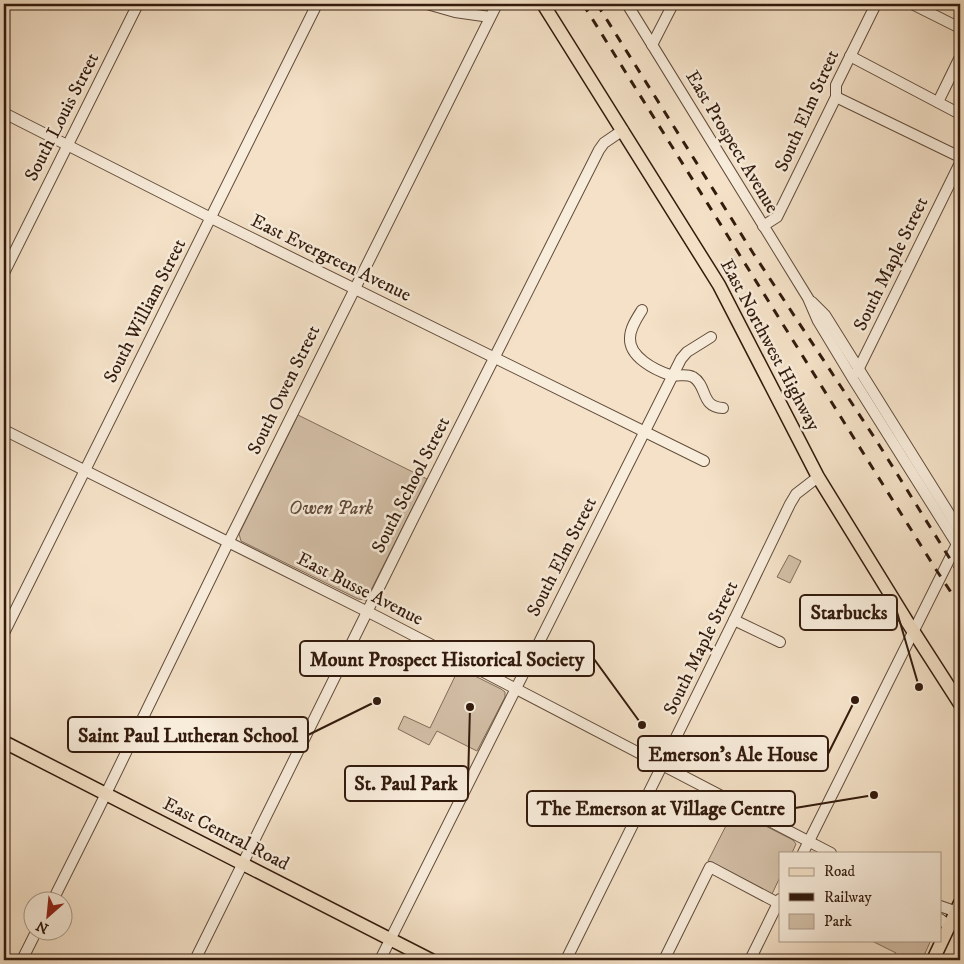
<svg xmlns="http://www.w3.org/2000/svg" width="964" height="964" viewBox="0 0 964 964" font-family="'IM FELL DW Pica',serif">
	<rect width="100%" height="100%" fill="#f4e1c7"/>
	<filter id="stains"><feTurbulence type="fractalNoise" baseFrequency=".004" numOctaves="4"/><feColorMatrix values="0 0 0 0 .2 0 0 0 0 .09 0 0 0 0 .02 0 0 0 .5 -.17"/></filter>
	<radialGradient id="worn" r=".72"><stop offset=".6" stop-color="#630" stop-opacity="0"/><stop offset="1" stop-color="#630" stop-opacity=".3"/></radialGradient>
	<g fill="#d3bfa7" stroke="#826c5a">
		<polygon points="298,415 427,479 366,600 358,599 241,541 239,534"/>
		<polygon points="789,555 801,561 790,583 777,577"/>
		<polygon points="459,668 501,689 505,692 505,697 477,751 437,731 429,745 398,729 404,716 430,728"/>
		<polygon points="734,810 793,840 796,844 792,853 780,853 780,877 772,894 708,861"/>
		<polygon points="870,940 931,940 922,960 893,960 896,953"/>
	</g>
	<g fill="none" stroke-linecap="round" stroke-linejoin="round">
		<defs>
			<g id="minor">
				<polyline points="427,4 455,12 490,17"/>
				<polyline points="627,4 808,298 818,321 853,379 960,549"/>
				<polyline points="912,4 960,28"/>
				<polyline points="652,45 673,4"/>
				<polyline points="850,56 960,114"/>
				<polyline points="836,97 960,157"/>
				<polyline points="938,102 960,57"/>
				<polyline points="4,113 211,218 704,461"/>
				<polyline points="763,226 777,217 836,97 836,85 876,4"/>
				<polyline points="4,273 138,4"/>
				<polyline points="812,302 825,315 960,531"/>
				<path d="M642 310C637 318 630 328 630 338 629 357 655 370 670 375 678 377 685 373 693 377 708 386 700 407 723 408"/>
				<polyline points="857,372 960,163"/>
				<polyline points="4,430 380,618 831,853"/>
				<polyline points="734,620 780,642"/>
				<polyline points="4,633 317,4"/>
				<polyline points="803,853 959,540"/>
				<polyline points="52,902 98,810 228,543 497,4"/>
				<polyline points="940,906 960,913"/>
				<polyline points="940,919 949,926"/>
				<polyline points="22,960 36,932"/>
				<polyline points="195,960 412,521 599,150 604,143 623,130"/>
				<polyline points="380,960 681,359 687,352 711,337"/>
				<polyline points="566,960 734,620 790,504 796,494 818,477"/>
				<polyline points="664,960 710,867 778,903"/>
				<polyline points="750,960 780,899"/>
			</g>
			<g id="major">
				<polyline points="543,4 719,285 818,477 908,623 960,704"/>
				<polyline points="4,742 431,960"/>
				<polyline points="933,960 960,903"/>
			</g>
		</defs>
		<use href="#minor" stroke="#624c3b" stroke-width="12"/>
		<use href="#major" stroke="#321a0c" stroke-width="15"/>
		<use href="#minor" stroke="#f8ecdb" stroke-width="10"/>
		<use href="#major" stroke="#f4e1c7" stroke-width="12"/>
		<g stroke="#321a0c" stroke-width="3" stroke-dasharray="9 9" stroke-linecap="butt">
			<polyline points="583,4 935,568 960,606"/>
			<polyline points="597,4 753,253 876,440 960,575"/>
		</g>
	</g>
	<g text-anchor="middle" dominant-baseline="central" stroke-width="5" stroke-linejoin="round" paint-order="stroke">
		<g font-size="19" fill="#321a0c" stroke="#f8ecdb">
			<text transform="translate(807 111) rotate(-66)">South Elm Street</text>
			<text transform="translate(62 117) rotate(-63)">South Louis Street</text>
			<text transform="translate(732 142) rotate(59)">East Prospect Avenue</text>
			<text transform="translate(331 258) rotate(26)">East Evergreen Avenue</text>
			<text transform="translate(891 264) rotate(-64)">South Maple Street</text>
			<text transform="translate(145 311) rotate(-63)">South William Street</text>
			<text transform="translate(770 345) rotate(62)">East Northwest Highway</text>
			<text transform="translate(284 390) rotate(-64)">South Owen Street</text>
			<text transform="translate(411 485) rotate(-63)">South School Street</text>
			<text transform="translate(562 557) rotate(-63)">South Elm Street</text>
			<text transform="translate(360 589) rotate(27)">East Busse Avenue</text>
			<text transform="translate(701 648) rotate(-64)">South Maple Street</text>
			<text transform="translate(226 834) rotate(27)">East Central Road</text>
		</g>
		<g font-size="19" font-style="italic" fill="#624c3a" stroke="#f8ecdb">
			<text x="331" y="508">Owen Park</text>
		</g>
	</g>
	<path fill="none" stroke="#321a0c" stroke-width="2" d="M919 687L897 612M642 725L594 659M377 701L308 735M855 700L828 754M470 707L468 783M874 795L795 808"/>
	<g fill="#321a0c" stroke="#f8ecdb" stroke-width="2">
		<circle cx="919" cy="687" r="5"/>
		<circle cx="642" cy="725" r="5"/>
		<circle cx="377" cy="701" r="5"/>
		<circle cx="855" cy="700" r="5"/>
		<circle cx="470" cy="707" r="5"/>
		<circle cx="874" cy="795" r="5"/>
	</g>
	<g fill="#f8ecdb" stroke="#321a0c" stroke-width="2">
		<rect x="800" y="595" width="97" height="35" rx="5"/>
		<rect x="300" y="641" width="294" height="35" rx="5"/>
		<rect x="68" y="717" width="240" height="35" rx="5"/>
		<rect x="638" y="736" width="190" height="35" rx="5"/>
		<rect x="345" y="766" width="123" height="35" rx="5"/>
		<rect x="527" y="791" width="268" height="35" rx="5"/>
	</g>
	<g font-size="20" text-anchor="middle" font-weight="bold" fill="#321a0c">
		<text x="849" y="619">Starbucks</text>
		<text x="447" y="666">Mount Prospect Historical Society</text>
		<text x="188" y="742">Saint Paul Lutheran School</text>
		<text x="733" y="761">Emerson's Ale House</text>
		<text x="406" y="790">St. Paul Park</text>
		<text x="661" y="815">The Emerson at Village Centre</text>
	</g>
	<rect width="964" height="964" fill="none" stroke="#f4e1c7" stroke-width="20"/>
	<rect x="5" y="5" width="954" height="954" fill="none" stroke="#321a0c" stroke-width="2.5"/>
	<rect x="10" y="10" width="944" height="944" fill="none" stroke="#321a0c"/>
	<rect x="779" y="852" width="162" height="90" fill="#f8ecdb" stroke="#a99888"/>
	<rect x="789" y="868" width="25" height="8" fill="#f4e1c7" stroke="#a99888"/>
	<text x="824" y="876" font-size="15" fill="#321a0c">Road</text>
	<rect x="789" y="893" width="25" height="8" fill="#321a0c" stroke="#a99888"/>
	<text x="824" y="902" font-size="15" fill="#321a0c">Railway</text>
	<rect x="789" y="914" width="25" height="15" fill="#d3bfa7" stroke="#a99888"/>
	<text x="824" y="926" font-size="15" fill="#321a0c">Park</text>
	<g transform="translate(48 916) rotate(207)"><circle r="24" fill="#f8ecdb" stroke="#a99888"/>
	<path d="M0-4L9 19L0 12L-9 19Z" fill="#8f2418"/>
	<text y="-8" font-size="14" font-weight="bold" text-anchor="middle" fill="#321a0c">N</text>
	</g>
	<rect width="100%" height="100%" filter="url(#stains)"/>
	<rect width="100%" height="100%" fill="url(#worn)"/>
</svg>
